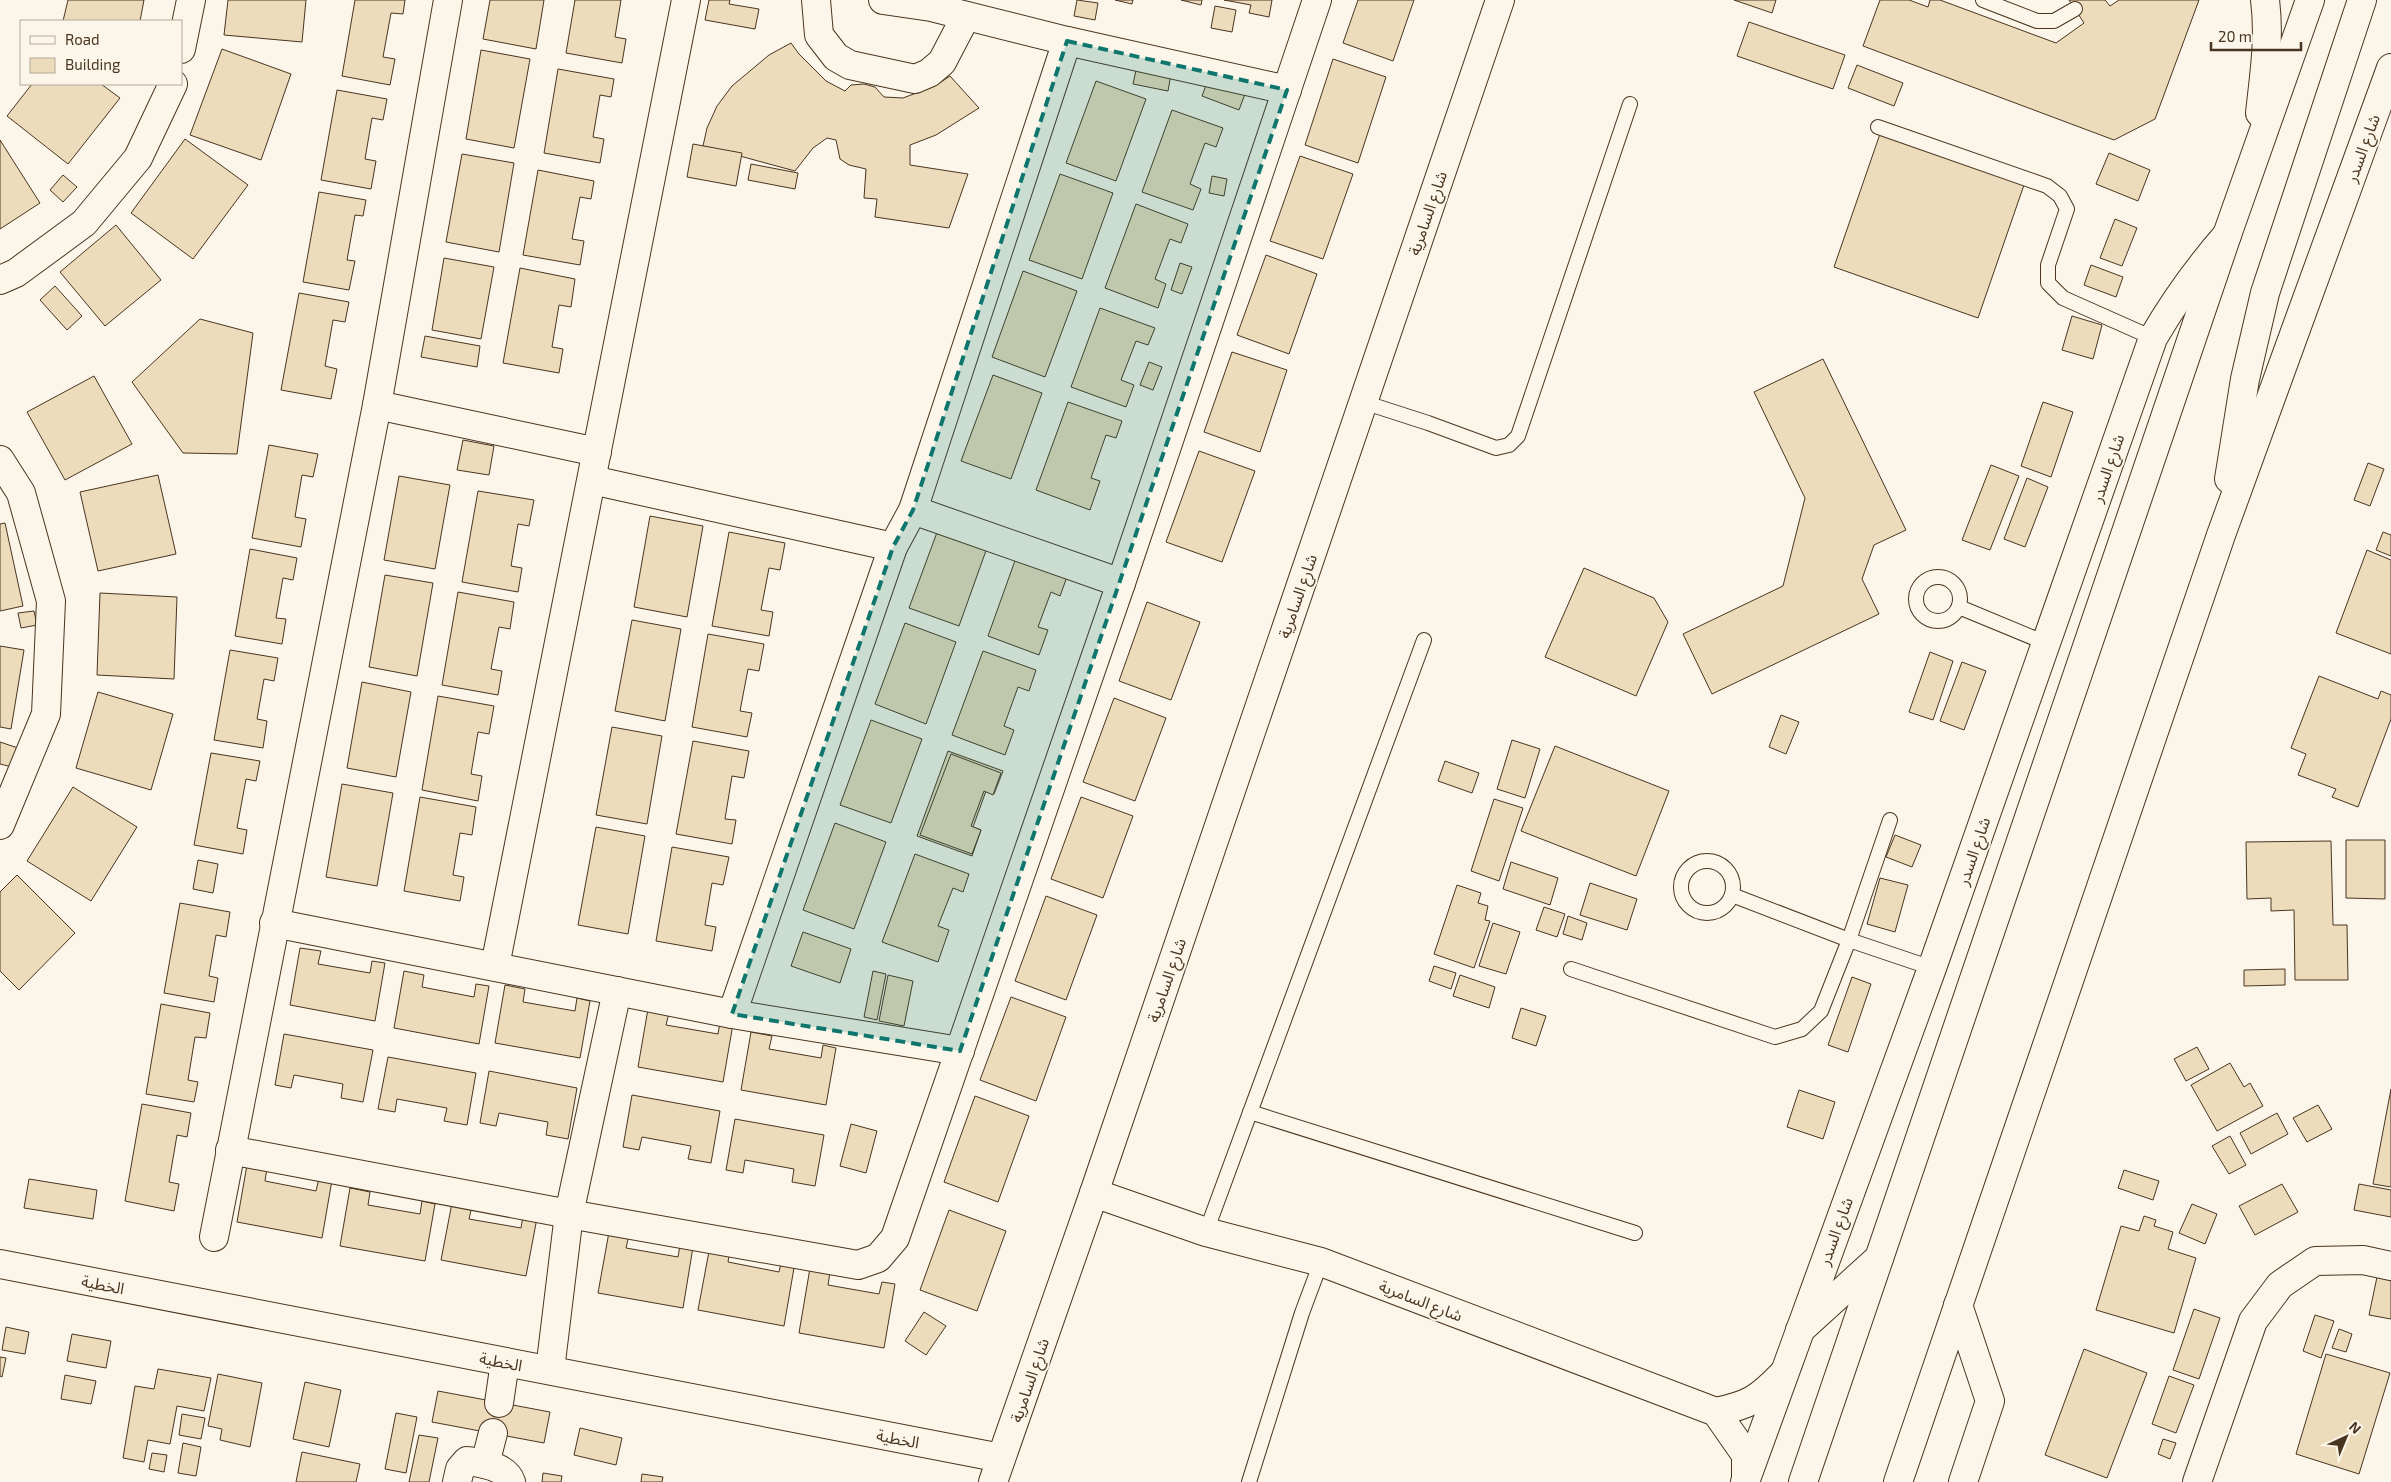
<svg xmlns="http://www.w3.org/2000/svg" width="2391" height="1482" viewBox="0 0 2391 1482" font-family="'Exo 2','Noto Sans Arabic',sans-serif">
	<rect width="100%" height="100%" fill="#fbf6e9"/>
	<g fill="#ecdcbc" stroke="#4a3520">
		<polygon points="68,0 144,0 140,21 63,21"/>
		<polygon points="228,0 306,0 302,42 224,35"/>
		<polygon points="355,0 405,0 403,14 391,13 383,57 395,59 390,85 342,76"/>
		<polygon points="490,0 544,0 536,49 483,39"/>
		<polygon points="575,0 621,0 615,37 626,39 622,63 566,53"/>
		<polygon points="709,0 730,0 729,4 759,9 755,29 705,20"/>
		<polygon points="1077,0 1098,3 1095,20 1074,16"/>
		<polygon points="1115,0 1133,0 1132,4"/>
		<polygon points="1181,0 1202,0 1201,5"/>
		<polygon points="1224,0 1272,0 1269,17 1249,13 1251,5"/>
		<polygon points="1358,0 1414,0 1393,61 1343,43"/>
		<polygon points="1734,0 1776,0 1772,13"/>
		<polygon points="1880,0 1909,0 1928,7 1930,0 1940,0 2056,43 2084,23 2069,0 2105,0 2110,6 2119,0 2199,0 2155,119 2114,140 1863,46"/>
		<polygon points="1215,6 1236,10 1232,32 1211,28"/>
		<polygon points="1749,22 1845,55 1833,89 1737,56"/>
		<polygon points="791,43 799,54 826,81 845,91 851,85 864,84 875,87 884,97 903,98 935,86 950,76 979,108 936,135 910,145 910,165 968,174 949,228 875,217 877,199 864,198 866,169 849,165 840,159 836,140 827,138 813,148 795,171 703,146 707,128 717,106 732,86 769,55"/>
		<polygon points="222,49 291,74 261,160 190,135"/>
		<polygon points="481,50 530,59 514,148 466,139"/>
		<polygon points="1333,59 1386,77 1358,163 1305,145"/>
		<polygon points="1138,61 1172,68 1168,91 1133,84"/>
		<polygon points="1857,65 1903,83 1894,106 1848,88"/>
		<polygon points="558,69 614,79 611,97 600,95 593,137 604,139 600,163 544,153"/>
		<polygon points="1208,80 1245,94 1239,110 1202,96"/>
		<polygon points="1096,81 1146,99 1116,181 1066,163"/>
		<polygon points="32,84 101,84 120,98 68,164 7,116"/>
		<polygon points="337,90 387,99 383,120 372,118 365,159 376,161 371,189 321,180"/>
		<polygon points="1172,110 1223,128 1216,147 1205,143 1190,184 1201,189 1193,210 1142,192"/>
		<polygon points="1881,131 2025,182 1978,318 1834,267"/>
		<polygon points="185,139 248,185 193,259 131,213"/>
		<polygon points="0,140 40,203 0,229"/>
		<polygon points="693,144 742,153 736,186 687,177"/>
		<polygon points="2109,153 2150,170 2138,201 2096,184"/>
		<polygon points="462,154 514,163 499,252 446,242"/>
		<polygon points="1300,156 1353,174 1323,259 1270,241"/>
		<polygon points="751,164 798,173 795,189 748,180"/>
		<polygon points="538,170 594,181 591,199 580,197 572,239 584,241 580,265 523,255"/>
		<polygon points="1060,174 1113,193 1082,279 1029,260"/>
		<polygon points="63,175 77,187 63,202 50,190"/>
		<polygon points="1212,176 1227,179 1224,196 1209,193"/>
		<polygon points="319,192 366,200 363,216 355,215 347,260 355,261 349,290 303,282"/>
		<polygon points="1136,204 1188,224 1181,243 1170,239 1155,279 1166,284 1158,308 1105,288"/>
		<polygon points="2115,219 2137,228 2122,266 2100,258"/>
		<polygon points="116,225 161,280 105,326 60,272"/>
		<polygon points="1266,255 1317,274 1289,354 1237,335"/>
		<polygon points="444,258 494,267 481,339 432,330"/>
		<polygon points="1180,263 1192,267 1182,294 1171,290"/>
		<polygon points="2091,265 2123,277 2116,297 2084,285"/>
		<polygon points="520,268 575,279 571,307 559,305 552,347 563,349 559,373 503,363"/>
		<polygon points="1023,271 1077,291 1045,377 992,357"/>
		<polygon points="55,286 82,316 67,330 40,300"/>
		<polygon points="299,293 349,302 345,322 333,320 325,366 337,369 331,399 281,390"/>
		<polygon points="1100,308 1155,328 1148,345 1136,341 1121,380 1134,385 1126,407 1071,387"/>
		<polygon points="2072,316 2102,325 2093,359 2062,350"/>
		<polygon points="200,319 253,333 237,454 183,453 132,382"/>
		<polygon points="425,336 480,346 477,367 421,357"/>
		<polygon points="1232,352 1287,370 1260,452 1204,432"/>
		<polygon points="1823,359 1906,530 1874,545 1862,579 1879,614 1712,694 1683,634 1783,586 1805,498 1754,392"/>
		<polygon points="1149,362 1162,367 1153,390 1140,385"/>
		<polygon points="993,375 1042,393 1011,479 961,461"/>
		<polygon points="94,376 132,444 65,480 27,412"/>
		<polygon points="1068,402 1122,421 1116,438 1106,435 1091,478 1100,481 1090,510 1036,490"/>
		<polygon points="2043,402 2073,412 2051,477 2021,466"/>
		<polygon points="463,440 494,446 489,475 457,470"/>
		<polygon points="269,445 318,454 313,477 302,475 295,517 306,519 301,547 252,538"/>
		<polygon points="1199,451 1255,471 1222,562 1166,542"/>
		<polygon points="2368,463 2384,469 2370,506 2354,500"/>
		<polygon points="1991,465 2019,476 1990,550 1962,540"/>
		<polygon points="158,475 176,554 98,571 80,492"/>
		<polygon points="399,476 450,485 435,569 384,560"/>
		<polygon points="2027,478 2048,487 2025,547 2004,539"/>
		<polygon points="478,491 534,500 529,526 518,524 511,566 522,568 518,592 462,582"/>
		<polygon points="650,516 703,526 687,617 634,607"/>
		<polygon points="5,523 23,606 0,611 0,524"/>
		<polygon points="939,527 988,545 959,626 909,608"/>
		<polygon points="729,532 785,543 780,570 769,568 761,610 773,612 769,636 712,626"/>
		<polygon points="2383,532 2391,535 2391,556 2376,550"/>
		<polygon points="250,549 297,558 293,580 283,578 276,618 286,619 282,644 235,636"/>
		<polygon points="2367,550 2391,560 2391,654 2336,633"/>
		<polygon points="1017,555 1068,574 1060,596 1051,592 1038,627 1048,630 1039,655 988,636"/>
		<polygon points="1584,568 1654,598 1668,622 1636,696 1545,657"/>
		<polygon points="385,575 433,583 417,676 369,667"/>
		<polygon points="458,592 514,602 510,629 499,627 491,669 502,671 498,695 442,685"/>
		<polygon points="100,593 177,597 174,679 97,675"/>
		<polygon points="1147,602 1200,622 1171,700 1119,681"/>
		<polygon points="34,611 37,625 21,628 18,613"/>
		<polygon points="632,620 681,629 665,721 615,711"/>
		<polygon points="905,623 956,642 926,724 875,704"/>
		<polygon points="708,634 764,644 759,671 748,669 740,711 752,713 747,737 692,727"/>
		<polygon points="0,646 24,650 11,729 0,727"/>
		<polygon points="230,650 278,658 274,681 264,679 257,719 267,721 263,748 214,740"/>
		<polygon points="983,651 1036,670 1029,691 1018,687 1004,726 1014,730 1005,755 952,735"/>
		<polygon points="1930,652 1953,661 1933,720 1909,712"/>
		<polygon points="1962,662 1986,671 1964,730 1940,721"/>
		<polygon points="2319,676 2378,699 2381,691 2391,695 2391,719 2358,807 2332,797 2336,789 2298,775 2306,754 2291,748"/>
		<polygon points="362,682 411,692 396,777 347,768"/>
		<polygon points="98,692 173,714 151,790 76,768"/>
		<polygon points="438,696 494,706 489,734 478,732 471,774 482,776 478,801 422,790"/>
		<polygon points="1114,698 1166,718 1135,801 1083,782"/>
		<polygon points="1781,715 1799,722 1786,754 1769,747"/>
		<polygon points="871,720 922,739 891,823 840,805"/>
		<polygon points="612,727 662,736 647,824 596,815"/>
		<polygon points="1512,740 1540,749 1525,798 1497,789"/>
		<polygon points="693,741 749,751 744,778 732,776 725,819 736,820 732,844 676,834"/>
		<polygon points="0,742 18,748 12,767 0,764"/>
		<polygon points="1555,746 1669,791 1636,876 1521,831"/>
		<polygon points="948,751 1003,771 994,794 986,791 973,827 981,830 972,856 917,836"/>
		<polygon points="211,753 260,761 256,781 246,779 237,828 247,830 243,854 194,845"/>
		<polygon points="951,754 1001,773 993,795 984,791 971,826 981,830 972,854 920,835"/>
		<polygon points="1445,761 1479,773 1472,793 1438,781"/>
		<polygon points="342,784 393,793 377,886 326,877"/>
		<polygon points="73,787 137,827 91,901 27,861"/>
		<polygon points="420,797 476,807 472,835 460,833 453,875 464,877 460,901 404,891"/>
		<polygon points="1081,797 1133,816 1103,898 1051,879"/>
		<polygon points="1494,799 1523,808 1499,881 1471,871"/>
		<polygon points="835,823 886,842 854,929 803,910"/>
		<polygon points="596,827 645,836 628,934 578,925"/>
		<polygon points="1895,835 1921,845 1912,867 1886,857"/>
		<polygon points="2346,840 2385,840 2385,899 2346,898"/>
		<polygon points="2331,841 2333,925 2347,925 2348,980 2295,980 2294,910 2271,911 2271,898 2247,899 2246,842"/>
		<polygon points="672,847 729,857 723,885 712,883 705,925 716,927 712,951 656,941"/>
		<polygon points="915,854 969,874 963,892 953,888 938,926 949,930 938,962 882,942"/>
		<polygon points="198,860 218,864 213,893 193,889"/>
		<polygon points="1511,862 1558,878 1550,905 1503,889"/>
		<polygon points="17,875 75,933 19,990 0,971 0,892"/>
		<polygon points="1880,878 1908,885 1895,932 1867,924"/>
		<polygon points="1590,883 1637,899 1627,930 1580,915"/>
		<polygon points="1457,885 1481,893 1478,903 1488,906 1485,920 1490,921 1474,968 1434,954"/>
		<polygon points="1046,896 1097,915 1066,1000 1015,981"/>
		<polygon points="180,903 230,912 226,937 216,935 209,976 218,978 214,1002 164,993"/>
		<polygon points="1544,907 1565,914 1557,937 1536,930"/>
		<polygon points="1568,916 1587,923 1582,940 1563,934"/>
		<polygon points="1493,923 1520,932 1506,974 1479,966"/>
		<polygon points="803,932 851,949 840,983 791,966"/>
		<polygon points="300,948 321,951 318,964 370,973 372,961 385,963 375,1021 290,1005"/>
		<polygon points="1434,966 1456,973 1451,989 1429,981"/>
		<polygon points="2285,969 2285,985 2244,986 2244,970"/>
		<polygon points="404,971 424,975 422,987 474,997 476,984 489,986 479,1044 394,1028"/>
		<polygon points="873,971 886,974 877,1020 864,1017"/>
		<polygon points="888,975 913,981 904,1026 879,1021"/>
		<polygon points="1460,975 1495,987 1489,1008 1453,996"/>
		<polygon points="1852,977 1871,984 1848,1052 1828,1045"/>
		<polygon points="505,985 525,989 523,1002 575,1011 577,998 590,1001 580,1058 495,1043"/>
		<polygon points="1011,997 1066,1017 1036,1101 980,1080"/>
		<polygon points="161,1004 210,1013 206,1038 195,1037 188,1080 198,1082 194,1102 146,1094"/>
		<polygon points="1521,1008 1546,1016 1536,1046 1512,1038"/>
		<polygon points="648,1009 669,1013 666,1025 718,1034 720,1022 733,1024 723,1082 638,1067"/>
		<polygon points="751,1032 772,1036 769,1049 821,1058 823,1045 836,1048 826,1105 741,1090"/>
		<polygon points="284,1034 373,1050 363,1102 341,1098 343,1084 294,1075 291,1088 275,1085"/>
		<polygon points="2197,1047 2209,1069 2186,1081 2174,1059"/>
		<polygon points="388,1057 476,1073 467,1125 444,1121 447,1108 397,1099 395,1112 378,1109"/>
		<polygon points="2230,1063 2244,1087 2250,1083 2263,1106 2217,1131 2191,1085"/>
		<polygon points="489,1071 577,1088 568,1139 546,1135 548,1122 499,1113 496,1126 480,1123"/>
		<polygon points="2391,1089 2391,1187 2373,1184"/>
		<polygon points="1799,1090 1835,1102 1823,1139 1787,1127"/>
		<polygon points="632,1095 720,1111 711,1163 688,1159 691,1146 642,1137 639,1150 623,1147"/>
		<polygon points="975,1096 1029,1116 998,1202 944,1182"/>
		<polygon points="142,1104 191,1113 187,1137 177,1135 169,1182 179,1184 174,1211 125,1201"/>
		<polygon points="2318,1105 2332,1129 2307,1142 2293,1118"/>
		<polygon points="2277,1113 2288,1134 2251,1154 2240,1133"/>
		<polygon points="735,1119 824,1135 815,1186 792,1182 794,1169 745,1160 743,1173 726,1170"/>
		<polygon points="851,1124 877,1131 866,1173 840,1166"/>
		<polygon points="2230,1136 2246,1165 2229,1174 2212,1146"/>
		<polygon points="247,1165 267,1168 265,1181 316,1191 319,1178 332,1180 322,1238 237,1222"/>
		<polygon points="2124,1170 2159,1181 2153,1200 2118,1188"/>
		<polygon points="29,1179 97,1190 93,1219 24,1208"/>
		<polygon points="2282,1184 2298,1212 2255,1235 2239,1206"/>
		<polygon points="2359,1184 2391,1190 2391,1217 2354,1210"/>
		<polygon points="350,1188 370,1192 368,1205 420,1214 422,1201 435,1204 425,1261 340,1246"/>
		<polygon points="452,1203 472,1206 469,1219 521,1228 523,1216 537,1218 526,1276 441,1260"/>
		<polygon points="2192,1204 2217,1214 2205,1244 2179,1233"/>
		<polygon points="949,1210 1006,1231 977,1311 920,1290"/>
		<polygon points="2144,1216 2156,1220 2154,1226 2173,1232 2168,1249 2196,1258 2174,1333 2096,1310 2121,1226 2139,1231"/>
		<polygon points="609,1232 629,1235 626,1248 678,1257 680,1245 693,1247 683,1308 598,1293"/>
		<polygon points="710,1246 730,1250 728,1262 779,1272 782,1259 795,1262 784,1326 698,1310"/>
		<polygon points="810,1268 830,1272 828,1285 879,1294 882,1282 895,1284 884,1348 799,1333"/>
		<polygon points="2377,1277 2391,1280 2391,1319 2369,1315"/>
		<polygon points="2194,1309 2220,1318 2199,1379 2173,1370"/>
		<polygon points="924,1312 946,1326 926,1355 905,1341"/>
		<polygon points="2315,1315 2334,1321 2321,1358 2303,1351"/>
		<polygon points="6,1327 29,1332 25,1354 2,1350"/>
		<polygon points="2339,1329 2352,1334 2346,1352 2332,1348"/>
		<polygon points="72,1334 111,1341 106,1368 67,1361"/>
		<polygon points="2084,1349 2147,1373 2107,1478 2045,1455"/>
		<polygon points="2326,1354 2390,1373 2359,1474 2296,1454"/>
		<polygon points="0,1357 6,1358 2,1377 0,1376"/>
		<polygon points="158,1369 211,1378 204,1411 177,1406 170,1444 148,1440 144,1462 123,1458 135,1386 154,1389"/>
		<polygon points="218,1374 262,1383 250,1447 220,1440 222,1429 208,1426"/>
		<polygon points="65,1375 96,1381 91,1404 61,1399"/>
		<polygon points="2169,1376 2194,1385 2176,1433 2152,1424"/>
		<polygon points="305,1382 341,1390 329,1447 293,1439"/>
		<polygon points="438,1391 550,1412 544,1443 432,1422"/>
		<polygon points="396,1413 417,1417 406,1473 385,1469"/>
		<polygon points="182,1414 205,1418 201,1439 179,1435"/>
		<polygon points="580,1428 622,1438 616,1465 574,1455"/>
		<polygon points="419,1435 438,1438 429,1482 409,1482"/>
		<polygon points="2163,1439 2176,1443 2170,1459 2158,1454"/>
		<polygon points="183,1443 201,1447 196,1476 178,1473"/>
		<polygon points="302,1452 360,1464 356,1482 296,1482"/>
		<polygon points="152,1453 167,1455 164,1472 149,1469"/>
		<polygon points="543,1473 562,1476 561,1482 542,1482"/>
		<polygon points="642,1474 663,1477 662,1482 641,1482"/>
	</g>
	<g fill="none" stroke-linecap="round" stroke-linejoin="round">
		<defs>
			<g id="lane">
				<polyline points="1983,0 2037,21 2054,21 2075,9"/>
				<polyline points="1878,127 2047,186 2060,196 2067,209 2048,265 2048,283 2063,298 2153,338"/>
				<polyline points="1363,402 1428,423 1496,448 1509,445 1518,436 1630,104"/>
				<circle cx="1938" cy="599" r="22"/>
				<polyline points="1959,607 2046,643"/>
				<circle cx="1707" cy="887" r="26"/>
				<polyline points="1732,895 1849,940 1932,968"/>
				<polyline points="1571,969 1775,1037 1802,1029 1821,1011 1849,940 1890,820"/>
				<polyline points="1250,1112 1635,1233"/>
				<polyline points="1206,1232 1424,640"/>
				<polyline points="1249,1482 1302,1313 1321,1262"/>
			</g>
			<g id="street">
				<polyline points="816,0 819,35 836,57 850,65 915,79 929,73 942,62 966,16"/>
				<polyline points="883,0 931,7 1067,41 1287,90"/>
				<polyline points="181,49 191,0"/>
				<polyline points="0,280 16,273 84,223 138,158 173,84"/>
				<polyline points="377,405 597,452"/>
				<polyline points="0,460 21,493 51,601 46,714 0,825"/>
				<polyline points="592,480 893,547"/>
				<polyline points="913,510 1121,583"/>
				<polyline points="274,923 732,1014 960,1051"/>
				<polyline points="495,966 686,0"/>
				<polyline points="732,1014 893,547 913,510 1067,41"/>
				<polyline points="230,1150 569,1214 858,1265 878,1258 895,1238 1121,583 1317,0"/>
				<polyline points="1094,1193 1206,1232 1321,1262 1716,1412 1746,1455 1746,1478"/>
				<polyline points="214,1237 377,405 448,0"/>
				<polyline points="0,1264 1001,1458"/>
				<polyline points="1958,1305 1990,1401 1963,1482"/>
				<polyline points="550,1370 569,1214 617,991"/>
				<polyline points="499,1403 505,1362"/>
				<path d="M1716 1412C1749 1405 1759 1399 1782 1375"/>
				<polyline points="485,1464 493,1433"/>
				<path d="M457 1482 460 1469 467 1461C481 1463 506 1466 511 1482"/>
				<polyline points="993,1482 1094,1193 1500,0"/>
				<path d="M1745 1482 1932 968 2153 338C2175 300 2199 267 2227 235"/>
				<polyline points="2197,1482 2253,1321 2280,1285 2315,1261 2363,1260 2391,1266"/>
			</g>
			<g id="secondary">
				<path d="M2260 113C2264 76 2270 38 2265 0"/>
				<polyline points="2229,479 2245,379 2265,293 2362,0"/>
				<polyline points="1800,1330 1879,1258"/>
				<polyline points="1803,1482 2227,235 2310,0"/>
				<polyline points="1898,1482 2221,535 2391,68"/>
			</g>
		</defs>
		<use href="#lane" stroke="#4a3520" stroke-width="16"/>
		<use href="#street" stroke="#4a3520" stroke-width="30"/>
		<use href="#secondary" stroke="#4a3520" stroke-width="30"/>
		<use href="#lane" stroke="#fbf6e9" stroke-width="14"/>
		<use href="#street" stroke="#fbf6e9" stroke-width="28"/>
		<use href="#secondary" stroke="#fbf6e9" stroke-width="28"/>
	</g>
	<path fill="#0f766e" fill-opacity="0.2" stroke="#0f766e" stroke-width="4" stroke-dasharray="10 6" stroke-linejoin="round" d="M1067 41 1287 90 960 1051 732 1014 893 547 913 510Z"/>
	<g text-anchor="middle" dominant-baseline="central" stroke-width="4" stroke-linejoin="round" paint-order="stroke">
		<g font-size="16" fill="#4a3520" stroke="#fbf6e9">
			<text transform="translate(2362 148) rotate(-70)">شارع السدر</text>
			<text transform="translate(1427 213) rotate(-71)">شارع السامرية</text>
			<text transform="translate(2107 468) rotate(-71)">شارع السدر</text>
			<text transform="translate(1297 596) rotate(-71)">شارع السامرية</text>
			<text transform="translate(1973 851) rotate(-71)">شارع السدر</text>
			<text transform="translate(1166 980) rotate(-71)">شارع السامرية</text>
			<text transform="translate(1835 1231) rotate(-70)">شارع السدر</text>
			<text transform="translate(103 1284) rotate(11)">الخطية</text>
			<text transform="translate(1421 1300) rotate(21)">شارع السامرية</text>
			<text transform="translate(501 1361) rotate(11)">الخطية</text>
			<text transform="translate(1029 1380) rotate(-71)">شارع السامرية</text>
			<text transform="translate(898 1438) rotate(11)">الخطية</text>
		</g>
	</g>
	<rect x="20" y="20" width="162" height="65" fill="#fbf6e9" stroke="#b4a999"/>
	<rect x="30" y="36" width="25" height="8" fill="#fbf6e9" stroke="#b4a999"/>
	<text x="65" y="45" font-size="15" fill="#4a3520">Road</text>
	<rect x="30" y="58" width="25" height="15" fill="#ecdcbc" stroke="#b4a999"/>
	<text x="65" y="70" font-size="15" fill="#4a3520">Building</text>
	<g transform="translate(2346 1437) rotate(44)" stroke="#fbf6e9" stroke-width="4" paint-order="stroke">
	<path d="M0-4L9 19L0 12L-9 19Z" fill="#4a3520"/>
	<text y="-8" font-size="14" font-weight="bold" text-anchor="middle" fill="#4a3520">N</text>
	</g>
	<path d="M2211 42v8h90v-8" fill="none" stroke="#4a3520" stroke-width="2.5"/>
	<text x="2218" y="42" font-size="15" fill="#4a3520" stroke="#fbf6e9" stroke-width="4" paint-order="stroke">20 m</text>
</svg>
